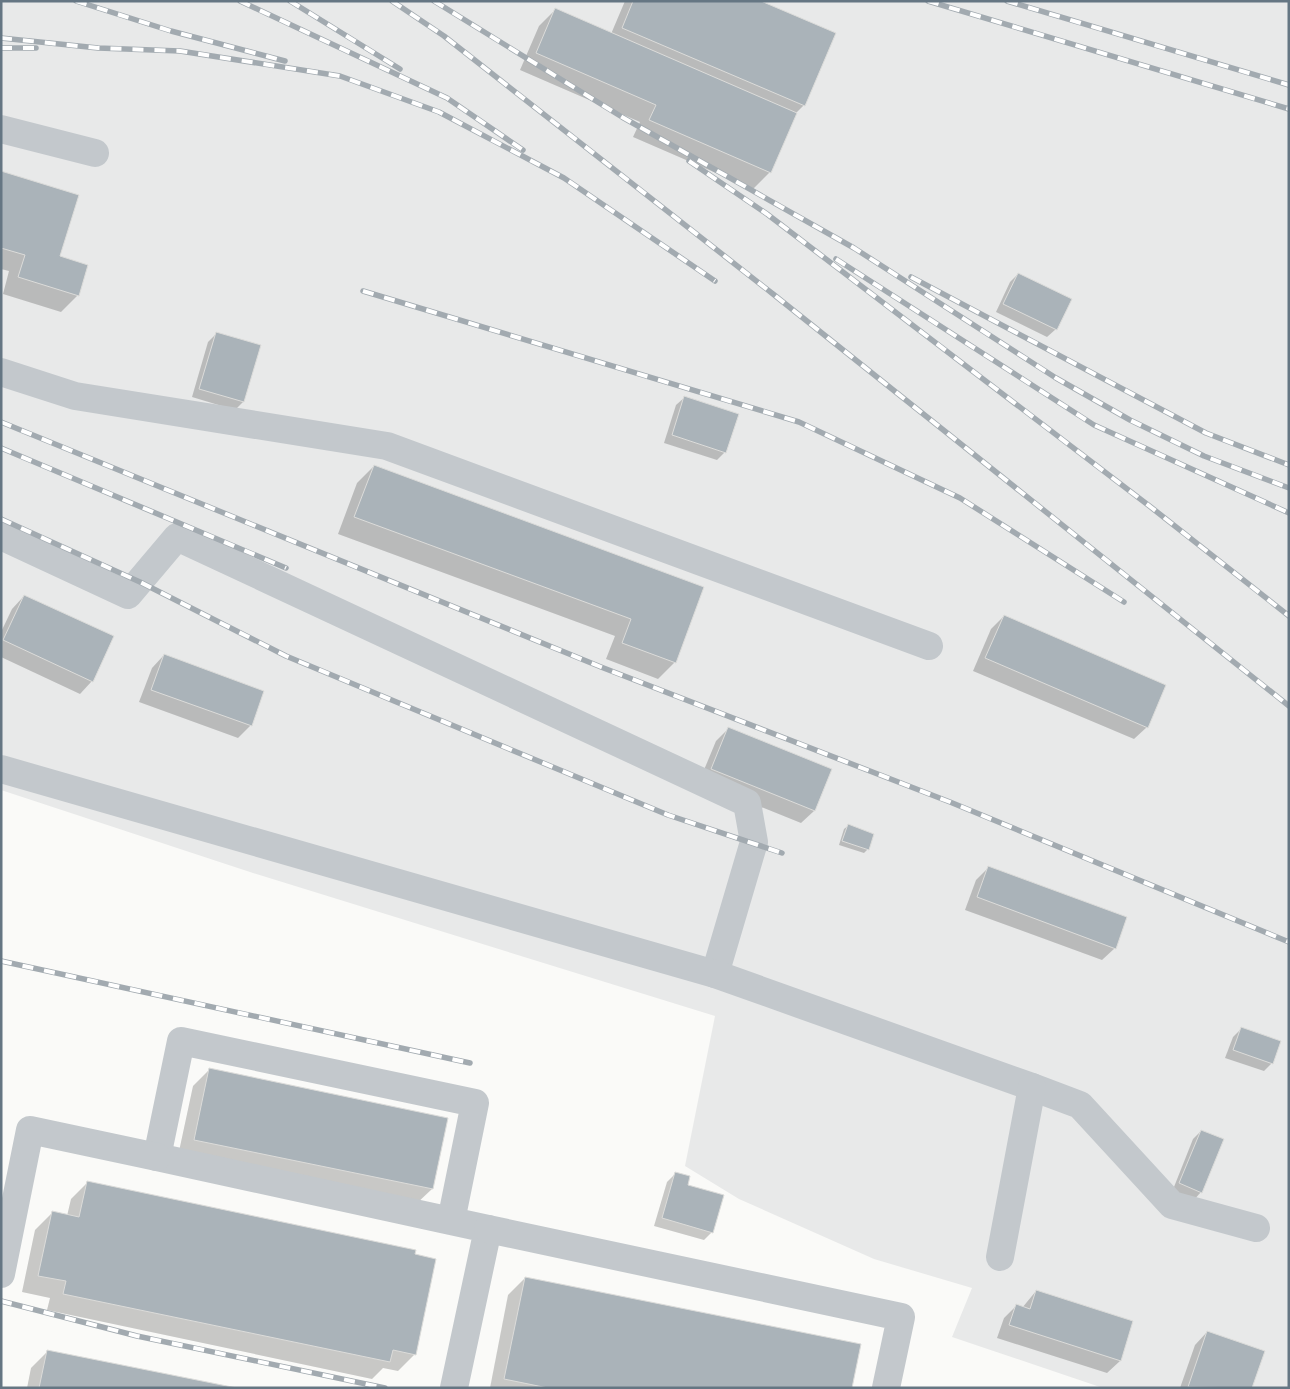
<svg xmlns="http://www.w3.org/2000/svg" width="1290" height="1389" viewBox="0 0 1290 1389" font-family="'DejaVu Sans',sans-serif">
	<rect width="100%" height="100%" fill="#fafaf8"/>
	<polygon fill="#e8e9e9" points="1,1 1289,1 1289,1388 1103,1388 952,1337 972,1288 874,1259 739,1199 685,1166 715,1016 253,873 1,790"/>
	<g fill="#0003">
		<polygon points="625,1 758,1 804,105 795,114 770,172 753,189 633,137 640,122 520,70 539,26 555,10 611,34"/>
		<polygon points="1,172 59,257 78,295 61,312 3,294 9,271 1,269"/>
		<polygon points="1018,274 1056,329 1047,337 996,312 1010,282"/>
		<polygon points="217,333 260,346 243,402 235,410 192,397 208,342"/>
		<polygon points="685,397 725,452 717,460 664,443 676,405"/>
		<polygon points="374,466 702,588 675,662 658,679 606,659 615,636 338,534 357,483"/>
		<polygon points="24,596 92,681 80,694 1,657 1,632 12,609"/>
		<polygon points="1004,616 1147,727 1134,739 973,671 991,629"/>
		<polygon points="164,655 251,725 238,738 139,702 152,668"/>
		<polygon points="729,728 830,770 814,811 801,823 699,782 716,741"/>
		<polygon points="848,826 868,849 864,853 839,845 844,829"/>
		<polygon points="989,867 1115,948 1102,960 965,910 976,880"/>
		<polygon points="1241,1029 1272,1063 1264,1071 1225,1058 1233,1037"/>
		<polygon points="210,1069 432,1189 415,1205 178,1156 193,1086"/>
		<polygon points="1201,1131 1201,1192 1193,1201 1172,1192 1193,1139"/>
		<polygon points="676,1173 687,1185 712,1232 704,1240 654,1226 667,1182"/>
		<polygon points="87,1183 415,1354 398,1371 383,1368 372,1379 47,1310 50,1298 22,1292 35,1230 52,1213 67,1216 71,1199"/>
		<polygon points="525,1278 851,1388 490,1388 508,1295"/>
		<polygon points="1036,1291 1132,1322 1120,1361 1107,1373 997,1338 1004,1318 1016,1306 1022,1308"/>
		<polygon points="1207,1332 1251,1388 1180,1388 1195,1345"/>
		<polygon points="48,1351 231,1388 27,1388 31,1368"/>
	</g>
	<g fill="#aab3b9" stroke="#dcdcda">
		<polygon points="633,1 761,1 836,33 805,106 622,28"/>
		<polygon points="555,8 797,113 771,173 649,120 656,105 536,53"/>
		<polygon points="1,171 79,195 60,256 88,265 79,296 18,277 25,255 1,248"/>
		<polygon points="1018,273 1072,299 1057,330 1003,304"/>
		<polygon points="216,332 261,345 244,402 199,389"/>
		<polygon points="684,396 739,414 726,453 672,435"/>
		<polygon points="374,465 704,587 676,663 622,643 631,619 354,517"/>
		<polygon points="24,595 114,636 93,682 3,640"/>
		<polygon points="1004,615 1166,685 1148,728 985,658"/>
		<polygon points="164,654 264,691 252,726 151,690"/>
		<polygon points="728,727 832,769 815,811 711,769"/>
		<polygon points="848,824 874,834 869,850 842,841"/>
		<polygon points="988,866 1127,917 1116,949 977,897"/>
		<polygon points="1241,1027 1281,1041 1273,1064 1233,1050"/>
		<polygon points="209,1068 448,1118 433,1189 194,1140"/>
		<polygon points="1201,1130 1224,1139 1202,1193 1179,1183"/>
		<polygon points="675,1172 690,1176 688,1185 724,1195 713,1233 662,1218"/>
		<polygon points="87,1181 416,1250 415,1254 436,1259 416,1355 393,1350 390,1362 63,1294 66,1281 38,1276 52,1211 79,1217"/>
		<polygon points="525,1277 861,1344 852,1388 548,1388 504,1379"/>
		<polygon points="1036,1290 1133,1321 1121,1361 1009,1325 1016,1304 1030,1309"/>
		<polygon points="1207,1331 1265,1351 1252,1388 1188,1387"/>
		<polygon points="47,1350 237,1388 39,1388"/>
	</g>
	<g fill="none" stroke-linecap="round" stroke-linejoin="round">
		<g stroke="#c3c8cc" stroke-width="28">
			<polyline points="1,129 95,153"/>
			<polyline points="1,372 75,396 387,446 929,646"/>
			<polyline points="1,536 128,595 177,537 747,803 754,842 715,974"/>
			<polyline points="1,769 715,974 1032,1087 1080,1105 1172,1205 1256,1228"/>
			<polyline points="451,1221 475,1103 181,1041 157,1157 451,1221 488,1229 454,1388"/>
			<polyline points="488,1229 901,1317 886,1388"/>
			<polyline points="1000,1257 1032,1087"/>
			<polyline points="1,1274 30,1130 157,1157"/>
		</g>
		<defs>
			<g id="rail">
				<polyline points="76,1 171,31 285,61"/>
				<polyline points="240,1 447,98 523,150"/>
				<polyline points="290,1 400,69"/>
				<polyline points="392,1 444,36 773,294 1289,706"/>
				<polyline points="434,1 622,117 854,248 1056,378 1130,420 1204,456 1289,488"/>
				<polyline points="928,1 1289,109"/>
				<polyline points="1007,1 1289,85"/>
				<polyline points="1,38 98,48 180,51 340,76 439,112 564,178 715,281"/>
				<polyline points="1,48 36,48"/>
				<polyline points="689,161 767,214 1152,508 1289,616"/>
				<polyline points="836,259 1094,425 1289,513"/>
				<polyline points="911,277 1206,433 1289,465"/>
				<polyline points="363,291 799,422 960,498 1124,602"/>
				<polyline points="1,422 601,667 950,802 1289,942"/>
				<polyline points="1,448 286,568"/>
				<polyline points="1,519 140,582 286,656 668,815 782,853"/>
				<polyline points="1,961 470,1063"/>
				<polyline points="1,1301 137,1336 385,1388"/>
			</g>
		</defs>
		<use href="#rail" stroke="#a2aab0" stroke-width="5.5"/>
		<use href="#rail" stroke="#fff" stroke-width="4" stroke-dasharray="11" stroke-linecap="butt"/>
	</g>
	<rect width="1290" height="1389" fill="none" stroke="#657683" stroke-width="5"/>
</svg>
